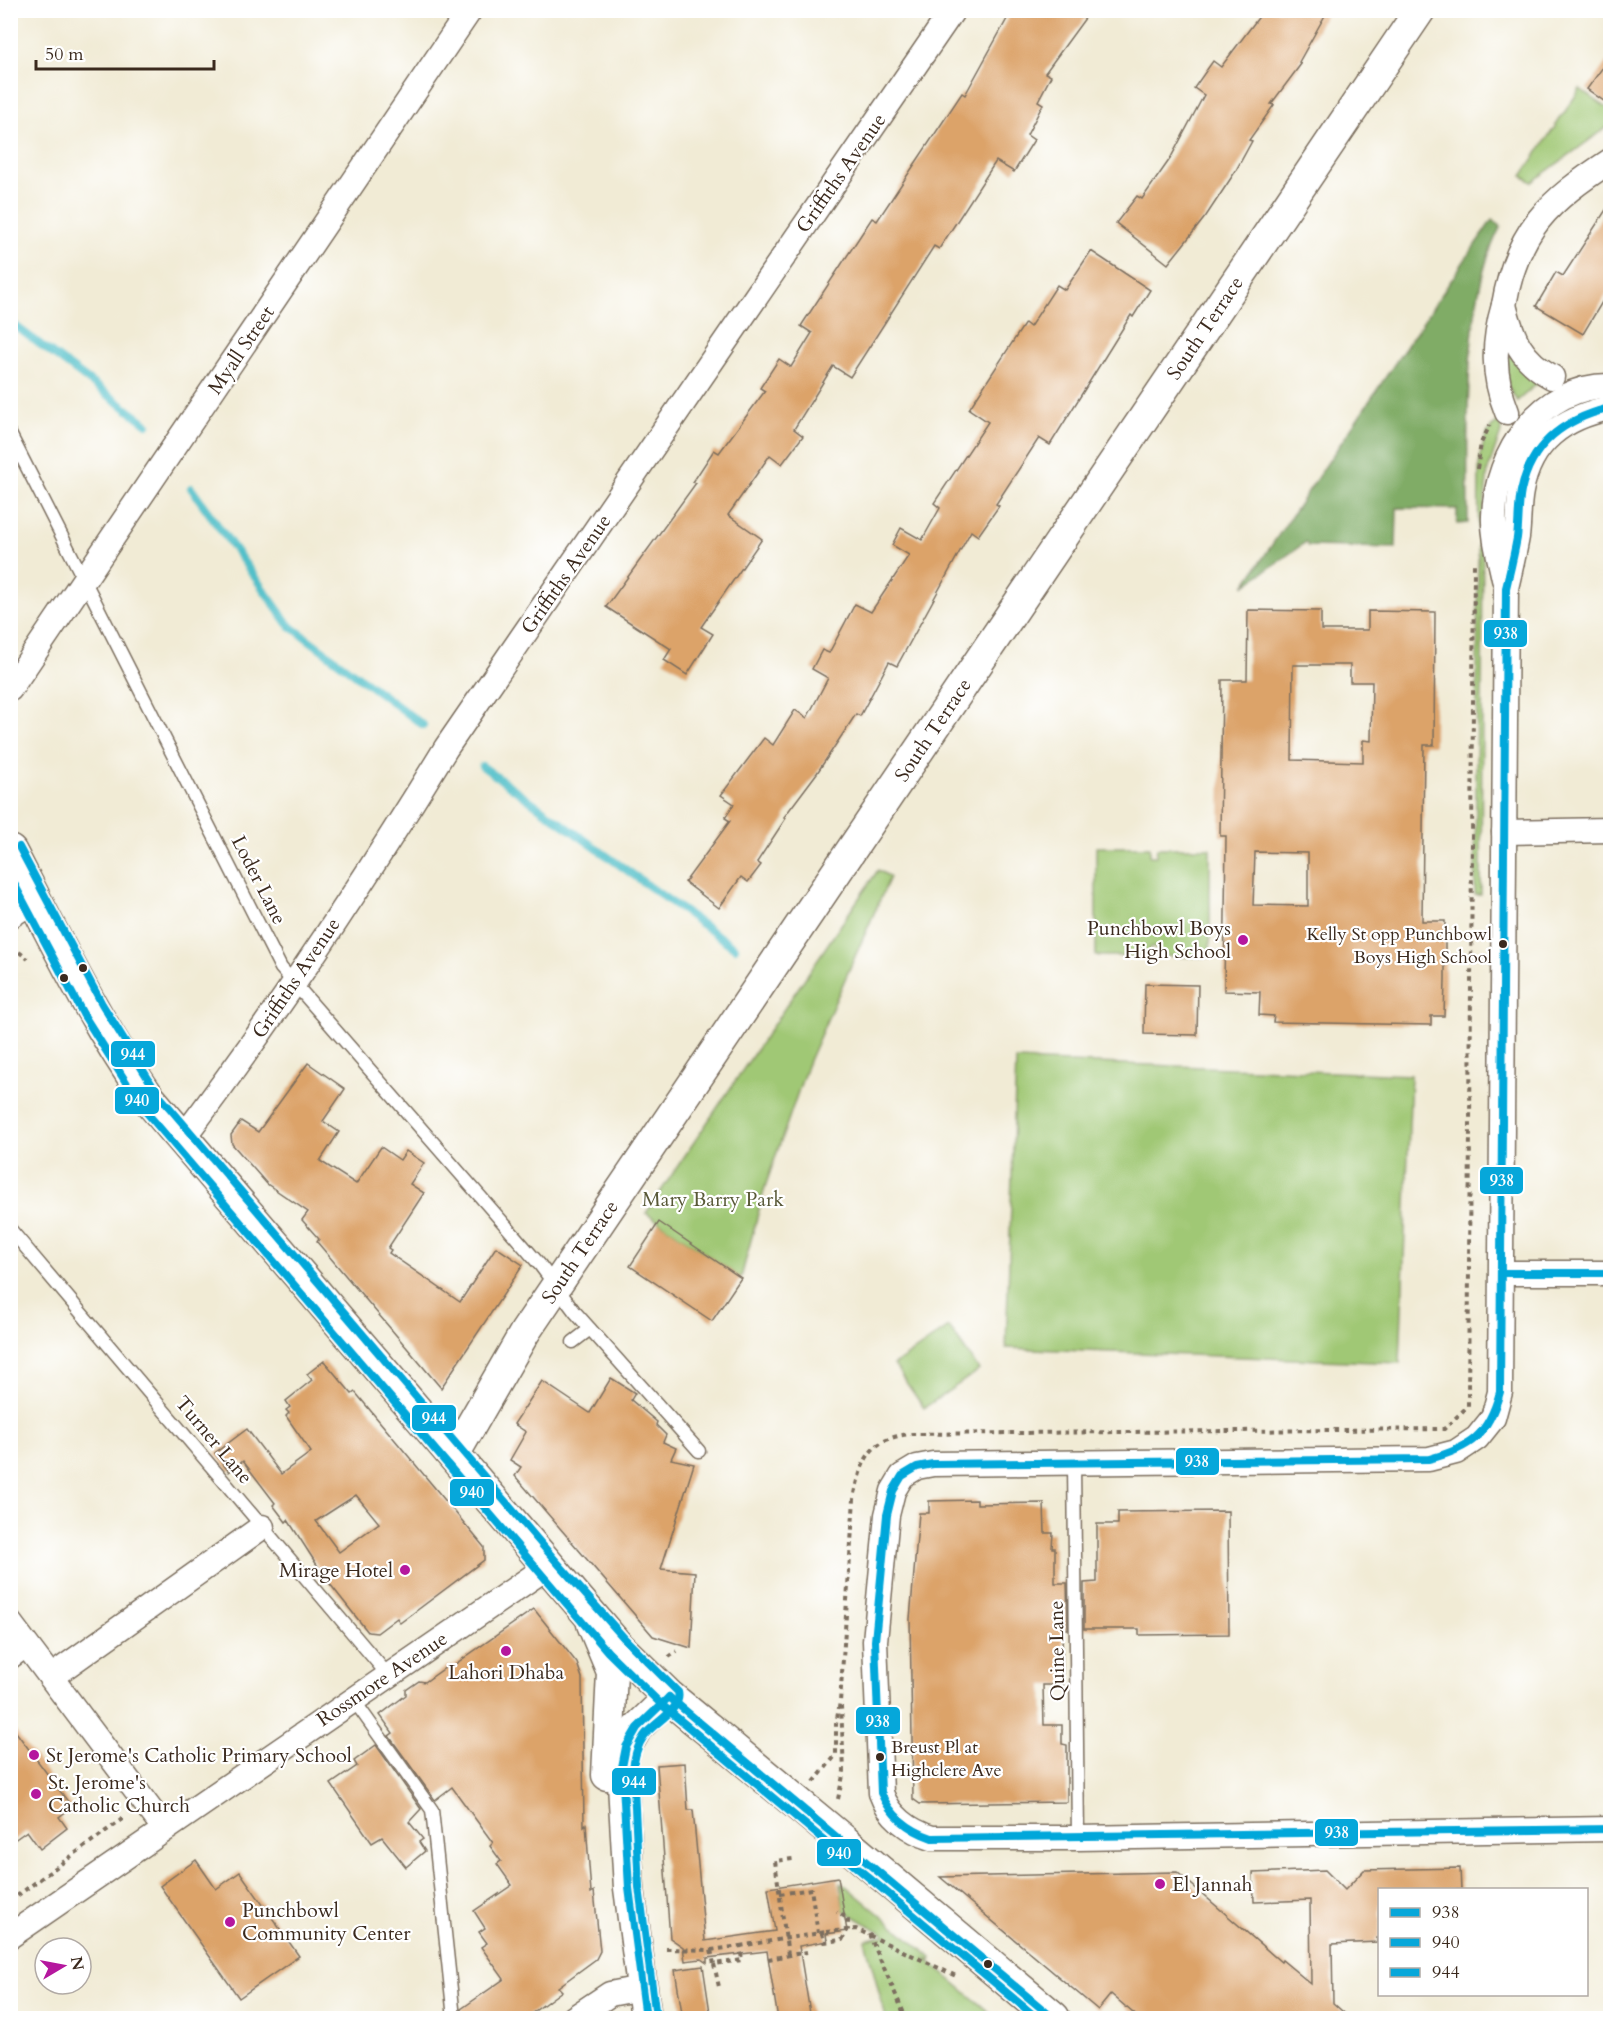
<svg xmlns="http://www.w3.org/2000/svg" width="1621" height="2029" viewBox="0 0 1621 2029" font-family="Cardo,serif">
	<rect width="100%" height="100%" fill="#fff"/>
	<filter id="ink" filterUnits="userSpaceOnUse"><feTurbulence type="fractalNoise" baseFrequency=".0167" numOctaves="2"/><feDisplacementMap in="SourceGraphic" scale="12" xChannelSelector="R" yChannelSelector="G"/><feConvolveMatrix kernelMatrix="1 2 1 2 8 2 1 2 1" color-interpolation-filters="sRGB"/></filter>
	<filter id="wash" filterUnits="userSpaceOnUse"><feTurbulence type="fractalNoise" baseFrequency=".008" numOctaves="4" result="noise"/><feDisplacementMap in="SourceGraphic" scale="24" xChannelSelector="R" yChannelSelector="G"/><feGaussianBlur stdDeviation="1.35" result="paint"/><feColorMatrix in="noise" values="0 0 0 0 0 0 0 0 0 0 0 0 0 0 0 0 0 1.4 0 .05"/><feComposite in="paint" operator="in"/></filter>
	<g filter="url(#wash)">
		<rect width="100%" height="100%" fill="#f1ebd5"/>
		<g fill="#a0c874" stroke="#6e7949" stroke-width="1.5">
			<polygon points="1580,89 1610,110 1610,125 1532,182 1522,176"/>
			<polygon points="1506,350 1538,383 1517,401 1508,386"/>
			<path d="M1500 422 1501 432 1488 470 1483 519 1481 895H1475L1479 465C1482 450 1484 427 1500 422Z"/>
			<polygon points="1096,847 1150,847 1150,856 1156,856 1157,848 1210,848 1210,957 1157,956 1156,948 1150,948 1150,956 1096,956"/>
			<polygon points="878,870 890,877 808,1063 765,1187 741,1278 646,1213"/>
			<polygon points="1016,1060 1411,1075 1400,1363 1006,1348"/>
			<polygon points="949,1327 979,1370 924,1408 894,1365"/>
			<polygon points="841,1882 932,1958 931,1961 925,1958 996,2018 886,2018 865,1940 886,1935 843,1910"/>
		</g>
		<path fill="#80ac66" stroke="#5e6b42" stroke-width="1.5" d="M1492 220 1501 226C1461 299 1468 439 1468 523L1457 524V509L1397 508 1396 548 1308 546 1306 542 1244 586Z"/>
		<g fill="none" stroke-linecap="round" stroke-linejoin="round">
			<g stroke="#52c0c9" stroke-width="8">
				<polyline points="10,322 147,424"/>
				<polyline points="191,488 289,625 423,725"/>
				<polyline points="482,766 735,948"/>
			</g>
		</g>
		<g id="blocks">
			<g fill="#dca369" fill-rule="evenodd">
				<polygon points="1012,10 1091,10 1045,73 1051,76 1038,101 1043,104 1027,135 1034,140 1014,172 996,161 939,249 934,246 850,377 833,366 794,429 803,436 782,464 770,455 728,515 762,539 701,627 713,634 687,675 664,660 671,649 606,607 696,483 693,482 714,450 719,453 765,391 760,388 779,359 791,367 812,333 801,326 872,218 877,221 962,93 965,95"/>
				<polygon points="1264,10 1328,10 1299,62 1301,64 1271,104 1274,105 1249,140 1252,141 1235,172 1206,216 1168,264 1116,223 1137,196 1142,199 1170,159 1204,95 1194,88 1213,61 1221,67"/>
				<polygon points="1611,56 1611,106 1587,89"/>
				<polygon points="1611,202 1611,287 1583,334 1536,306 1556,272 1563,276"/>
				<polygon points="1091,251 1150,290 1133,317 1131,315 1050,445 1039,438 996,504 999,506 978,536 971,531 897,666 889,662 860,716 856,714 817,773 784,817 786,818 757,862 761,865 748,882 741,877 719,908 685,882 730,821 725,818 734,804 721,795 764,738 773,745 795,710 807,718 828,678 812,669 822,650 829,653 855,604 871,612 909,555 892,545 901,528 922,540 940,508 934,503 988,422 969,409 1025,323 1030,327 1057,285 1065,290"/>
				<path d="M1248 610 1321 611V630H1368V611L1435 612 1434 745H1424L1422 921H1445V980L1444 1016H1431V1025L1273 1022 1274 1016 1259 1015 1260 992 1224 991 1226 836H1220L1222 680H1247ZM1293 665H1350V682H1372L1371 741 1363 740V762L1292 760ZM1255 852 1308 853V906L1253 905Z"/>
				<polygon points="1145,984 1198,985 1197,1035 1144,1034"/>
				<polygon points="308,1063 345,1089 323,1121 339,1132 320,1161 356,1184 381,1147 400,1160 406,1151 424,1163 410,1184 424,1193 388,1248 391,1250 389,1253 460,1302 496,1247 523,1265 441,1388 317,1242 319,1239 302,1220 308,1212 267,1184 232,1144 231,1135 241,1121 258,1132"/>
				<polygon points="659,1222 741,1278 712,1321 630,1266"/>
				<path d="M324 1361 352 1394 355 1392 484 1547V1560L400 1623 397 1618 377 1633 368 1632 326 1579 288 1520 286 1522 273 1505 275 1503 243 1461 229 1472 215 1453 247 1429 281 1474 311 1452 286 1416 289 1413 286 1410 290 1407 286 1401 312 1380 307 1374ZM356 1495 379 1523 339 1552 316 1521Z"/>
				<polygon points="611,1378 635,1393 631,1400 657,1422 656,1425 666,1435 663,1442 676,1448 671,1459 694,1464 661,1569 695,1572 691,1648 653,1636 515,1476 521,1467 510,1460 526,1432 514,1424 542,1381 590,1413"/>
				<polygon points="977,1500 977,1504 1044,1503 1045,1533 1053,1533 1052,1548 1055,1548 1055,1583 1067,1583 1068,1629 1062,1629 1063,1685 1043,1685 1044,1725 1062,1725 1062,1744 1067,1745 1067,1802 920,1804 913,1799 910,1619 919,1513 929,1513 929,1501"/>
				<polygon points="1228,1511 1229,1634 1139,1635 1139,1629 1084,1629 1084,1583 1097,1582 1097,1524 1118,1524 1118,1512"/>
				<polygon points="534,1609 577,1663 582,1678 584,1826 586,1824 591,1893 594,1891 600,1951 596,1959 558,1987 562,1991 524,2019 462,2019 461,2009 504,1979 481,1947 487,1943 479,1932 485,1928 474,1911 512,1885 497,1864 501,1861 490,1846 493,1843 452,1787 435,1800 389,1736 393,1733 380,1715 406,1695 406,1690 419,1681 425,1682 449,1665 451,1667"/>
				<polygon points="10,1724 72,1807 59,1817 67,1828 40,1849 27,1831 10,1843"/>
				<polygon points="376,1745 421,1809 409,1822 423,1839 419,1842 425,1851 406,1867 382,1837 372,1843 331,1784 357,1766 354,1761"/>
				<polygon points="685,1763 688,1810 693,1810 705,1941 775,1931 768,1888 838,1877 847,1931 826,1934 827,1941 799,1946 811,2019 778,2019 767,1951 707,1958 707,1963 701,1959 685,1961 683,1947 670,1938 657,1765"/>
				<polygon points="196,1860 216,1889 240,1872 299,1956 239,1998 160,1886"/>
				<polygon points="1460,1868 1461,1890 1380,1890 1380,1938 1377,1938 1377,1942 1332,1944 1333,2003 1351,2019 1140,2019 1111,1994 1098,2010 940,1877 1177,1872 1281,1962 1282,1960 1311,1984 1310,1900 1254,1902 1253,1873 1325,1870 1345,1890 1364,1870"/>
				<polygon points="703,1966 711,2019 683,2019 675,1970"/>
			</g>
		</g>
	</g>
	<g filter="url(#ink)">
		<use href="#blocks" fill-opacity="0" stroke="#7b6e5e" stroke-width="1.5"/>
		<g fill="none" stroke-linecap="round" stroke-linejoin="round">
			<defs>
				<g id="service">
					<polyline points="10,434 281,968 540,1265 575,1312 699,1451"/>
					<polyline points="10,1229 388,1675"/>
					<polyline points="573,1342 590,1329"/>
					<polyline points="1074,1463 1078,1838"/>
					<polyline points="10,1664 30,1649"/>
					<polyline points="353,1699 432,1810 454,2018"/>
				</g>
				<g id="minor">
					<path d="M1504 305C1517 229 1549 201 1610 161"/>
					<path d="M1610 408C1564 417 1530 441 1521 491 1518 506 1519 522 1517 537 1514 554 1510 571 1506 588L1500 1392 1493 1418 1477 1438 1456 1452 1429 1459 933 1464 917 1467 902 1476 893 1491 887 1515 875 1641 881 1793C889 1816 909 1831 932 1838H1078L1610 1829"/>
					<path d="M1507 412C1492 375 1493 342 1504 305 1513 339 1520 359 1552 377"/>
					<path d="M1504 579C1500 559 1493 537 1494 516 1496 453 1541 385 1610 386"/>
					<polyline points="10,689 470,10"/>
					<polyline points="1504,832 1610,830"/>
					<polyline points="10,916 35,900"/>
					<path d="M182 1139C277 1014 364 882 446 748L953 10"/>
					<polyline points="1502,1273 1610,1273"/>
					<polyline points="10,1623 164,1828"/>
					<polyline points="51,1677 262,1527"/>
					<polyline points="10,1936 547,1567"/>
					<polyline points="574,2018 610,1994 641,1988"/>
				</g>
				<g id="tertiary">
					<polyline points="454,1455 525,1332 1420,10"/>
					<polyline points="592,1624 612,1672 607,1775"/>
					<polyline points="646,2018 629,1888 622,1767 626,1747 637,1728 669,1697"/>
				</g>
				<g id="primary">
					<path d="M10 852C54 937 94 1021 149 1099L616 1645 669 1697 709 1730"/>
					<polyline points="844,1842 1053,2018"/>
				</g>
			</defs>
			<use href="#service" stroke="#7b6e5e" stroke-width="15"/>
			<use href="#minor" stroke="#7b6e5e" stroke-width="27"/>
			<use href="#tertiary" stroke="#7b6e5e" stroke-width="33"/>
			<use href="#primary" stroke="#7b6e5e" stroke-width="36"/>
			<g stroke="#7b6e5e" stroke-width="4" stroke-dasharray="4.5 4.5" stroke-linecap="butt">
				<polyline points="1477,469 1481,443 1490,425"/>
				<polyline points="10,952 19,952 28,959"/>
				<polyline points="669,1657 677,1651"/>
				<path d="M814 1782 836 1755V1724L840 1702 854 1499C861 1462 868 1438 911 1434L1444 1429 1468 1406 1474 563"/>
				<polyline points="838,1799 844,1771 841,1706"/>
				<polyline points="780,1894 811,1889 818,1933"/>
				<polyline points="10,1901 125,1817"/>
				<polyline points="826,1932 856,1929 958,1977"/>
				<polyline points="822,1933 824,1942 842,1940 848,1929 848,1919 837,1911"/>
				<polyline points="869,1934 906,2018"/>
				<polyline points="666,1949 711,1950 740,1946 742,1960 714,1964 711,1950"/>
				<polyline points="788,1955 775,1861 793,1859"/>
				<polyline points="768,1959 807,1952"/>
				<polyline points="714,1964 719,1987"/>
			</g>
			<use href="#service" stroke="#fff" stroke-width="12"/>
			<use href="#minor" stroke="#fff" stroke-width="24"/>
			<use href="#tertiary" stroke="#fff" stroke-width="30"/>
			<use href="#primary" stroke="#fff" stroke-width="33"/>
			<defs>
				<polyline id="primary-bridge" points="709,1730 844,1842"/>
			</defs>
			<use href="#primary-bridge" stroke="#7b6e5e" stroke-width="36" stroke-linecap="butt"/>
			<polyline stroke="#7b6e5e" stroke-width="4" stroke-dasharray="4.5 4.5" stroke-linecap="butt" points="740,1946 826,1932"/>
			<use href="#primary-bridge" stroke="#fff" stroke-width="33"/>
			<defs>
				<g id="bus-1">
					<path d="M1610 408C1564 419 1531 443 1521 491 1518 507 1519 522 1517 538 1514 555 1510 571 1506 588L1500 1392C1488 1435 1471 1448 1429 1459L933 1464 917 1467 902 1476 893 1491 887 1515 875 1641 881 1793C891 1816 908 1830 932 1838L1610 1829"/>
					<polyline points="1502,1273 1610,1273"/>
					<polyline points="669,1697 1053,2018"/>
					<polyline points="646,2018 629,1888 622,1767 626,1747 637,1728 669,1697"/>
				</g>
				<polyline id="bus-2" points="10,876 83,1014 141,1106 608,1652 662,1705 1037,2018"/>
				<path id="bus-3" d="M19 847 102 1004 157 1093 555 1560 624 1638 678 1692C683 1709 653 1723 644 1736 637 1746 635 1756 633 1768L639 1887 656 2017"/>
			</defs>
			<use href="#bus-1" stroke="#fff" stroke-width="12"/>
			<use href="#bus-2" stroke="#fff" stroke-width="12"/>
			<use href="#bus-3" stroke="#fff" stroke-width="12"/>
			<use href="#bus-1" stroke="#06a7da" stroke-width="8"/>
			<use href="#bus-2" stroke="#06a7da" stroke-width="8"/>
			<use href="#bus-3" stroke="#06a7da" stroke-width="8"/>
		</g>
	</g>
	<g fill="#b5179e" stroke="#fff" stroke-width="2">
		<circle cx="1243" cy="940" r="6"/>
		<circle cx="405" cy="1570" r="6"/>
		<circle cx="506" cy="1651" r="6"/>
		<circle cx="34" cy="1755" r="6"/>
		<circle cx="36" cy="1794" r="6"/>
		<circle cx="1160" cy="1884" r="6"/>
		<circle cx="230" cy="1922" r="6"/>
	</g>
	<g fill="#3b2a1e" stroke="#fff" stroke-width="2">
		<circle cx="1503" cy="944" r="5"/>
		<circle cx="83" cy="968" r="5"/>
		<circle cx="64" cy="978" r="5"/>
		<circle cx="880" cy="1757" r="5"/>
		<circle cx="988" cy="1964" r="5"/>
	</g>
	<g text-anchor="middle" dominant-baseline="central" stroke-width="4.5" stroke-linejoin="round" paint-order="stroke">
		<g font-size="18" fill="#3b2a1e" stroke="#fff" text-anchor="end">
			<text x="1492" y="934">Kelly St opp Punchbowl<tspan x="1492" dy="23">Boys High School</tspan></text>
			<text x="891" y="1747" text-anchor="start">Breust Pl at<tspan x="891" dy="23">Highclere Ave</tspan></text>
		</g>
		<g font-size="20" fill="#3b2a1e" stroke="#fff">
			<text transform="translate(841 173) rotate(-55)">Griffiths Avenue</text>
			<text transform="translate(1205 328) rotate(-56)">South Terrace</text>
			<text transform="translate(241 350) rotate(-56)">Myall Street</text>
			<text transform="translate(566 574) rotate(-55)">Griffiths Avenue</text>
			<text transform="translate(933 730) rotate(-56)">South Terrace</text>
			<text transform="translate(259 880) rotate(63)">Loder Lane</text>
			<text transform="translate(296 978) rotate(-56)">Griffiths Avenue</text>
			<text transform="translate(580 1252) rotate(-56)">South Terrace</text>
			<text transform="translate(214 1440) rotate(50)">Turner Lane</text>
			<text transform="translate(1057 1651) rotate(-91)">Quine Lane</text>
			<text transform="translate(382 1679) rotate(-34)">Rossmore Avenue</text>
		</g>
		<g font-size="20" fill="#3b2a1e" stroke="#fff" text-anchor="start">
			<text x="1231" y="928" text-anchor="end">Punchbowl Boys<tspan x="1231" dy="23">High School</tspan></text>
			<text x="393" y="1570" text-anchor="end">Mirage Hotel</text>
			<text x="506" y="1672" text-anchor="middle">Lahori Dhaba</text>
			<text x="46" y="1755">St Jerome's Catholic Primary School</text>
			<text x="48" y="1782">St. Jerome's<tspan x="48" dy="23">Catholic Church</tspan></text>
			<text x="1172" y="1884">El Jannah</text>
			<text x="242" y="1910">Punchbowl<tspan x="242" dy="23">Community Center</tspan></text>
		</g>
		<g font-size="20" fill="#595938" stroke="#fff">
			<text x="713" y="1199">Mary Barry Park</text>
		</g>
	</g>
	<g stroke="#fff" stroke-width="2">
		<rect x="1483" y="619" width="45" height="29" rx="6" fill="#06a7da"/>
		<rect x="110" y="1040" width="46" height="28" rx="6" fill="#06a7da"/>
		<rect x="114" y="1086" width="46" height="29" rx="6" fill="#06a7da"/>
		<rect x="1479" y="1166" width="45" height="29" rx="6" fill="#06a7da"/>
		<rect x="411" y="1404" width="46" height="28" rx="6" fill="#06a7da"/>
		<rect x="1175" y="1447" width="45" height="29" rx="6" fill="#06a7da"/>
		<rect x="449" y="1478" width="46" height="29" rx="6" fill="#06a7da"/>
		<rect x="855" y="1706" width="46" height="29" rx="6" fill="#06a7da"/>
		<rect x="611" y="1767" width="46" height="29" rx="6" fill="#06a7da"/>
		<rect x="1314" y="1818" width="45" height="29" rx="6" fill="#06a7da"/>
		<rect x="816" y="1838" width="46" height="29" rx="6" fill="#06a7da"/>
	</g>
	<g font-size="16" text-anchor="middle" font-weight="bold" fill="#fff">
		<text x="1506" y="639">938</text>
		<text x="133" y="1060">944</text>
		<text x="137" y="1106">940</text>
		<text x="1502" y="1186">938</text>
		<text x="434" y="1424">944</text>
		<text x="1197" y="1467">938</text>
		<text x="472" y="1498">940</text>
		<text x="878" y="1727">938</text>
		<text x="634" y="1788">944</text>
		<text x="1337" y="1838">938</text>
		<text x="839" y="1859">940</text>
	</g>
	<rect width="1621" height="2029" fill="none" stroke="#fff" stroke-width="36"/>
	<rect x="1378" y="1888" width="210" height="108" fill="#ffffff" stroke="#b1aaa5" stroke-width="1.5"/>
	<rect x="1390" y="1908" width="30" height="9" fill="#06a7da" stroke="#b1aaa5" stroke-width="1.5"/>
	<text x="1432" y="1918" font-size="18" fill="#3b2a1e">938</text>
	<rect x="1390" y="1938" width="30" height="9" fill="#06a7da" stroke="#b1aaa5" stroke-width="1.5"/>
	<text x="1432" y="1948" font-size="18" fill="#3b2a1e">940</text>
	<rect x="1390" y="1968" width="30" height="9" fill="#06a7da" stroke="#b1aaa5" stroke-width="1.5"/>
	<text x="1432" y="1978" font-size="18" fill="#3b2a1e">944</text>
	<g transform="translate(63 1966) rotate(80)"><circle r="28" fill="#ffffff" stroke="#b1aaa5" stroke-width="1.5"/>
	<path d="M0-4.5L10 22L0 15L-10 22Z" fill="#b5179e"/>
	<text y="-9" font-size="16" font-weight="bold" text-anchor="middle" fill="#3b2a1e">N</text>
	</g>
	<path d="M36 60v9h178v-9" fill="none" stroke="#3b2a1e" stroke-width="3"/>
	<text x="45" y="60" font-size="18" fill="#3b2a1e" stroke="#ffffff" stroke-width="4.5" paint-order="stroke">50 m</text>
</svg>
